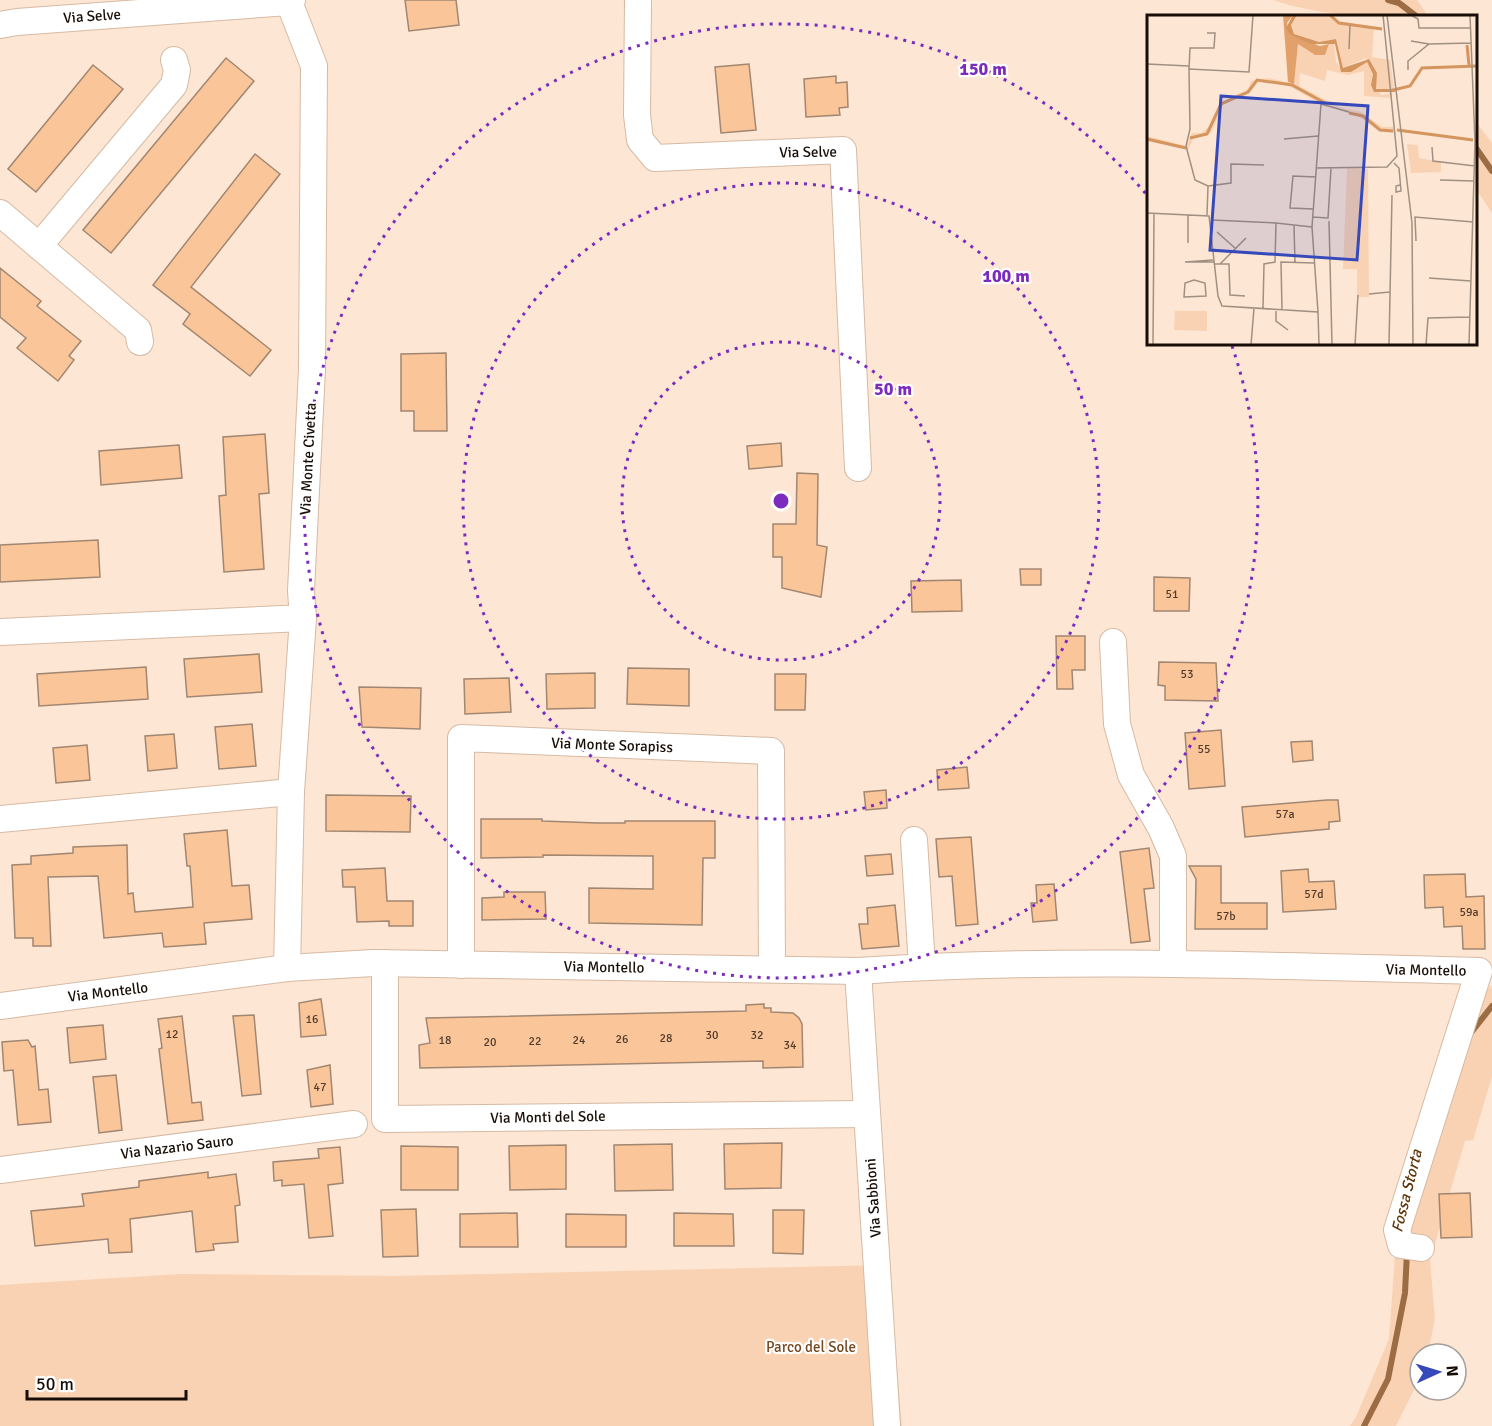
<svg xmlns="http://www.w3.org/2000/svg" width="1492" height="1426" viewBox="0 0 1492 1426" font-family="Signika,sans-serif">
	<rect width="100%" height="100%" fill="#fde6d3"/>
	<g fill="#f9d2b3">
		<path d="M1273 0H1417L1428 16C1377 17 1322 17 1273 0Z"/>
		<polygon points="1476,122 1492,143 1492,213 1476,189"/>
		<polygon points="1492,985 1492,1077 1473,1140 1465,1141 1430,1261 1435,1318 1428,1354 1420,1354 1420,1378 1396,1426 1350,1426 1356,1417 1389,1339 1395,1255 1481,996"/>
		<polygon points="888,1265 902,1426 0,1426 0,1285 181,1274 395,1276"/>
	</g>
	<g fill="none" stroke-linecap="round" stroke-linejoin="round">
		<g stroke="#9c6c45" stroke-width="6">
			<polyline points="1388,0 1399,3 1416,16"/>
			<polyline points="1476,148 1492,171"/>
			<polyline points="1470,1034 1492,1006"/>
			<polyline points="1364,1426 1388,1379 1405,1293 1407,1252"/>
		</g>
	</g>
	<g fill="#fbc59a" stroke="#a18772" stroke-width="1.5">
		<polygon points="405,0 456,0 459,25 409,31"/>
		<polygon points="226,58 254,81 111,253 83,230"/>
		<polygon points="749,64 756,130 721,133 715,67"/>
		<polygon points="93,65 123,89 36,192 8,169"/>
		<polygon points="836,76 836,83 847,82 848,107 839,108 840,115 806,117 804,79"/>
		<polygon points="255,154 280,174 191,287 271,350 250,376 183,324 190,314 153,285"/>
		<polygon points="0,268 41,301 37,306 81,341 69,356 74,360 58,381 17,348 26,338 0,317"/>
		<polygon points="446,353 447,431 414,431 414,411 401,411 401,354"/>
		<polygon points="265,434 269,493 259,494 264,569 224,572 219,496 226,495 223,437"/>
		<polygon points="781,443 782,466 749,469 747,446"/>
		<polygon points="179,445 182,478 101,485 99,451"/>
		<polygon points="797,473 818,474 817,545 827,547 821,597 782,588 782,557 773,557 773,524 796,524"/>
		<polygon points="98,540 100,577 0,582 0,545"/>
		<polygon points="1020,569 1041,569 1041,585 1021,585"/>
		<polygon points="1154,577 1190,578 1189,611 1154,611"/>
		<polygon points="961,580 962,611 912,612 911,581"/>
		<polygon points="1056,636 1085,636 1085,670 1072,670 1073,689 1057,689"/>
		<polygon points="259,654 262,692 187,697 184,659"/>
		<polygon points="1159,662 1216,663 1218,701 1165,700 1165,686 1158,685"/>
		<polygon points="146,667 148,699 39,706 37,674"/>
		<polygon points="628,668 689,669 689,706 627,704"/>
		<polygon points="595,673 595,708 547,709 546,674"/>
		<polygon points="775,674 806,674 805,710 775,710"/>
		<polygon points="509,678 511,712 465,714 464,679"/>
		<polygon points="359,687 421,688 420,729 362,727"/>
		<polygon points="252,724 256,766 219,769 215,727"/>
		<polygon points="1221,730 1225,786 1189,789 1185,733"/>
		<polygon points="174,734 177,768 148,771 145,736"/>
		<polygon points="1312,741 1313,760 1293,762 1291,742"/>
		<polygon points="87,745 90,780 56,783 53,748"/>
		<polygon points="967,767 969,788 938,790 937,770"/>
		<polygon points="886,790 887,808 866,810 864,792"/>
		<polygon points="326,795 411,796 410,832 326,831"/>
		<polygon points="1327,800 1338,800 1340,821 1329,822 1329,829 1245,837 1242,807"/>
		<polygon points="481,819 542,819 542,821 598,823 625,823 625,821 715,821 715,858 703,858 702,925 589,923 589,888 653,889 653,856 543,855 543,857 481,858"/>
		<polygon points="227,830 232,886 249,885 252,919 204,923 206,944 164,947 162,933 104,938 98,876 48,877 51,946 33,946 33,938 15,938 12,865 31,864 31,856 73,853 73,847 127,845 128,894 133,893 135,912 193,907 190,866 187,866 184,834"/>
		<polygon points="971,837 978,924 956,926 952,876 939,877 936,839"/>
		<polygon points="1149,848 1154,888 1144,889 1150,941 1131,943 1120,852"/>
		<polygon points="891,854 893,874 867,876 865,856"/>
		<polygon points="1189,866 1221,866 1221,903 1267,903 1267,929 1195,929 1196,879"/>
		<polygon points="385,868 387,901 413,901 413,926 389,926 389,921 357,922 355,887 343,887 342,870"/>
		<polygon points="1308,869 1309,882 1334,881 1336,909 1283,912 1281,871"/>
		<polygon points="1465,874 1466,897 1484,896 1485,949 1463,949 1462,926 1444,927 1443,907 1425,908 1424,875"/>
		<polygon points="1054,884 1057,920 1033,922 1031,903 1037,903 1036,885"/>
		<polygon points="504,892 545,892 546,919 482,920 482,898 504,897"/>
		<polygon points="895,905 899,946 862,949 859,924 868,924 867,908"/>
		<polygon points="321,999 326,1035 301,1037 299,1003"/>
		<polygon points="764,1004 764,1008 771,1008 771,1012 793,1013 799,1018 802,1024 803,1067 763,1068 763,1061 420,1068 419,1045 430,1043 426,1018 746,1011 746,1005"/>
		<polygon points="254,1015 261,1094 242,1096 233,1016"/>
		<polygon points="182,1016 192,1103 201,1102 203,1120 168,1124 159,1049 162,1048 158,1019"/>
		<polygon points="103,1025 106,1059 70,1063 67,1028"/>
		<polygon points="28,1040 32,1047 35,1046 39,1090 48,1089 51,1122 18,1125 13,1070 4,1071 2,1042"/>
		<polygon points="330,1065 333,1104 311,1107 307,1070"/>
		<polygon points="116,1075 122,1130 99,1133 93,1077"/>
		<polygon points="782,1143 781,1188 725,1189 724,1144"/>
		<polygon points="672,1144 673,1190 615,1191 614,1145"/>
		<polygon points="566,1145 566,1189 510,1190 509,1146"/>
		<polygon points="401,1146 458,1147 458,1190 401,1190"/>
		<polygon points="340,1147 343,1183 328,1185 333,1236 309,1238 304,1184 282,1186 282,1180 274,1181 273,1162 319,1158 318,1149"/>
		<polygon points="208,1172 208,1178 236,1174 240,1205 235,1206 238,1242 213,1244 214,1250 196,1252 192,1211 130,1219 132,1252 109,1253 108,1239 35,1246 31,1211 84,1206 82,1194 139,1187 139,1181"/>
		<polygon points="1470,1193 1472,1237 1441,1238 1439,1194"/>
		<polygon points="416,1209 418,1256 383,1257 381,1210"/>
		<polygon points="773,1210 804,1210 803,1254 773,1253"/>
		<polygon points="517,1213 518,1247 460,1247 460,1214"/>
		<polygon points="674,1213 733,1214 734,1246 674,1246"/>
		<polygon points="566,1214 626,1215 626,1247 566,1247"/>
	</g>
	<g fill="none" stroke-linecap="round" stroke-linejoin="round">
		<defs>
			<g id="street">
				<polyline points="638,0 637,115 640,140 655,158 843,150 858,468"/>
				<polyline points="0,25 17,22 289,2 292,0"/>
				<polyline points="0,213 138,330 140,342"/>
				<polyline points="39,246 174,85 177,70 174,60"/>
				<polyline points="0,632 303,618 301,591 312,369 314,66 289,2"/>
				<polyline points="1113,642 1117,724 1131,775 1161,828 1173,856 1173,964"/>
				<polyline points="0,819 291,792"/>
				<polyline points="914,840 922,966"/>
				<polyline points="385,963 385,1119 867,1114"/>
				<polyline points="461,965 461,738 771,751 772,969"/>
				<polyline points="287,968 291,792 303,618"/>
				<polyline points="858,971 887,1426"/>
				<path d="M0 1006 287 968 373 963 858 971C1064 957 1272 966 1479 971L1397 1230 1401 1245 1421 1248"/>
				<polyline points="0,1170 354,1124"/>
			</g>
		</defs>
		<use href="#street" stroke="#d6baa4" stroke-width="28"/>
		<use href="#street" stroke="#fff" stroke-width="26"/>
	</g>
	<g fill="none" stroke="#7b2cbf" stroke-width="3" stroke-dasharray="3 6">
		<circle cx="781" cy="501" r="159"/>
		<circle cx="781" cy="501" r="318"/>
		<path d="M1232 346A477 477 0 1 1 1146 194"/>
	</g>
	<g text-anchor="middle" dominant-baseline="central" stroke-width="4.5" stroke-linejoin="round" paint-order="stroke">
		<g font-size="12" fill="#513c2c">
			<text x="1172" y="594">51</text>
			<text x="1187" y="674">53</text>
			<text x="1204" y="749">55</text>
			<text x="1285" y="814">57a</text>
			<text x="1314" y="894">57d</text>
			<text x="1469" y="912">59a</text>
			<text x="1226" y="916">57b</text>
			<text x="312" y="1019">16</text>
			<text x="172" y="1034">12</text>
			<text x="712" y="1035">30</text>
			<text x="757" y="1035">32</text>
			<text x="666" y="1038">28</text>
			<text x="622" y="1039">26</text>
			<text x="445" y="1040">18</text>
			<text x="579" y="1040">24</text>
			<text x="535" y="1041">22</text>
			<text x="490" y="1042">20</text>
			<text x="790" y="1045">34</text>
			<text x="320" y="1087">47</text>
		</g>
		<g font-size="15" fill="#180e07" stroke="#fff">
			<text transform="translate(92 16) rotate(-4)">Via Selve</text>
			<text transform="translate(808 152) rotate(-1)">Via Selve</text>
			<text transform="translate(308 459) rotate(-87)">Via Monte Civetta</text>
			<text transform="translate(612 745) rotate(2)">Via Monte Sorapiss</text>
			<text transform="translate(604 967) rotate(1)">Via Montello</text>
			<text transform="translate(1426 970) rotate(1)">Via Montello</text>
			<text transform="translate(108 992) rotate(-7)">Via Montello</text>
			<text transform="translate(548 1117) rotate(-1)">Via Monti del Sole</text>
			<text transform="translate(177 1147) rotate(-7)">Via Nazario Sauro</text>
			<text transform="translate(873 1198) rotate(-94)">Via Sabbioni</text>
		</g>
		<g font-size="15" fill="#744820" stroke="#fff">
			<text x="811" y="1347">Parco del Sole</text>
		</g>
		<g font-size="16" font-style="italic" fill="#60360a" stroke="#fff">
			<text transform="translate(1407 1191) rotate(-76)">Fossa Storta</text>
		</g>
	</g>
	<g transform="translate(1147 15)">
		<rect width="330" height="330" fill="#fde6d3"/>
		<path d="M150 0H184L193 7 227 12 225 42 243 45 247 74H229V58L219 43 196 53 189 24 172 27 147 19 144 9ZM187 28 189 47 197 57 220 47 226 59 224 70 235 80 245 78V83L217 81V56L201 60 180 55 178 66 153 58 152 71 192 92 214 97 235 112H248L247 118 233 116 211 101 176 90 138 69 122 67H111L102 78 76 90 64 118 47 122 41 135 0 126V121L39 131 45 118H54L63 111 73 88 101 74 104 66 122 63 147 69 151 29 168 40H178L182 29ZM260 129 271 130 272 143 294 147V157L264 158ZM200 152 221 154 222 282H210V254H196ZM28 296H60V316L27 315Z" fill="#f9d2b3"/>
		<path d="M136 0H146L140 8 143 20 173 31 182 29 178 40H168L151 29 147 69 141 67Z" fill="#e2a16a"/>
		<path d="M146 0H150L144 10 147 19 172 27 189 24 196 53 222 44 230 58 229 74H247L248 77H227L224 70 226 59 220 47 204 57H194L188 29H164L143 20 139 13Z" fill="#d5955f"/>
		<path fill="none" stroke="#d5955f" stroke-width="3" d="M183 0 192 8 235 14M320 30 322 50M242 76 263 71 275 53 330 51M202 98 216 101 233 115 246 116M250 115 326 125M43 123 60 119 74 89 101 77 110 65 145 70 178 88M0 124 39 133"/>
		<path fill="none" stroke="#a19081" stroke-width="1.5" d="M240 0 265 208 266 330M264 0 271 4 272 13H324M264 26 282 29M202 34 203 10M0 49 42 51M42 54 43 33H67L68 18H60M261 55V46L282 29 324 28M137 124 171 121M285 132 286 146 328 151M247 148 252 153 254 176 249 177V171L253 170M169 153 240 152 250 141 236 0M293 165 327 166M61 171 84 168V149L117 150M166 194 143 193 146 161 169 162M0 198 62 201 71 281 75 291 171 297 172 330M41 200V228M60 200 61 171 48 165 39 131 43 114 42 54 102 57 106 0M165 202 181 203 184 153M65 205 129 208 128 247 117 249 116 293M182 206 185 330M129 208 165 212M147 211 148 248M70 217 88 233M269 226 268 202 326 207M66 245 38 247H67M67 249H82L83 280 98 281M73 249 99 223M282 263 324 266M47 265 58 268 59 281 37 282 38 268ZM222 279 243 277M129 294V306L141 315M135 295 134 247 167 248M171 297 165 212 174 89 202 97M6 330 7 199M104 330 107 293M208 330 211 280M242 330 245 180M279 330 281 303 323 302M322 330 328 127 323 0"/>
		<path fill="#3649bb" fill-opacity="0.15" stroke="#3649bb" stroke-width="3" d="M74 81 221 91 210 245 63 235Z"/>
		<rect width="330" height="330" fill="none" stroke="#180e07" stroke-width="3"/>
	</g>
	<circle cx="781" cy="501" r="9" fill="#7b2cbf" stroke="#fff" stroke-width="3"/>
	<g font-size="18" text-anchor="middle" font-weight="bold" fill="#7b2cbf" stroke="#fff" stroke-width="4.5" stroke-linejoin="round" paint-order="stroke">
		<text x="983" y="75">150 m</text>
		<text x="1006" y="282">100 m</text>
		<text x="893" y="395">50 m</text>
	</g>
	<g transform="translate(1438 1372) rotate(86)"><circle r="28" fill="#ffffff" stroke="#a39f9c" stroke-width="1.5"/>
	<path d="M0-4.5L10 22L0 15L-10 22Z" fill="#3649bb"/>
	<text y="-9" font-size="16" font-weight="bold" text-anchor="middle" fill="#180e07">N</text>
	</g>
	<path d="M27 1390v9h159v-9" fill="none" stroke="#180e07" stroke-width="3"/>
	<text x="36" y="1390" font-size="18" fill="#180e07" stroke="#ffffff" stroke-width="4.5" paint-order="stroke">50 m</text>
</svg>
